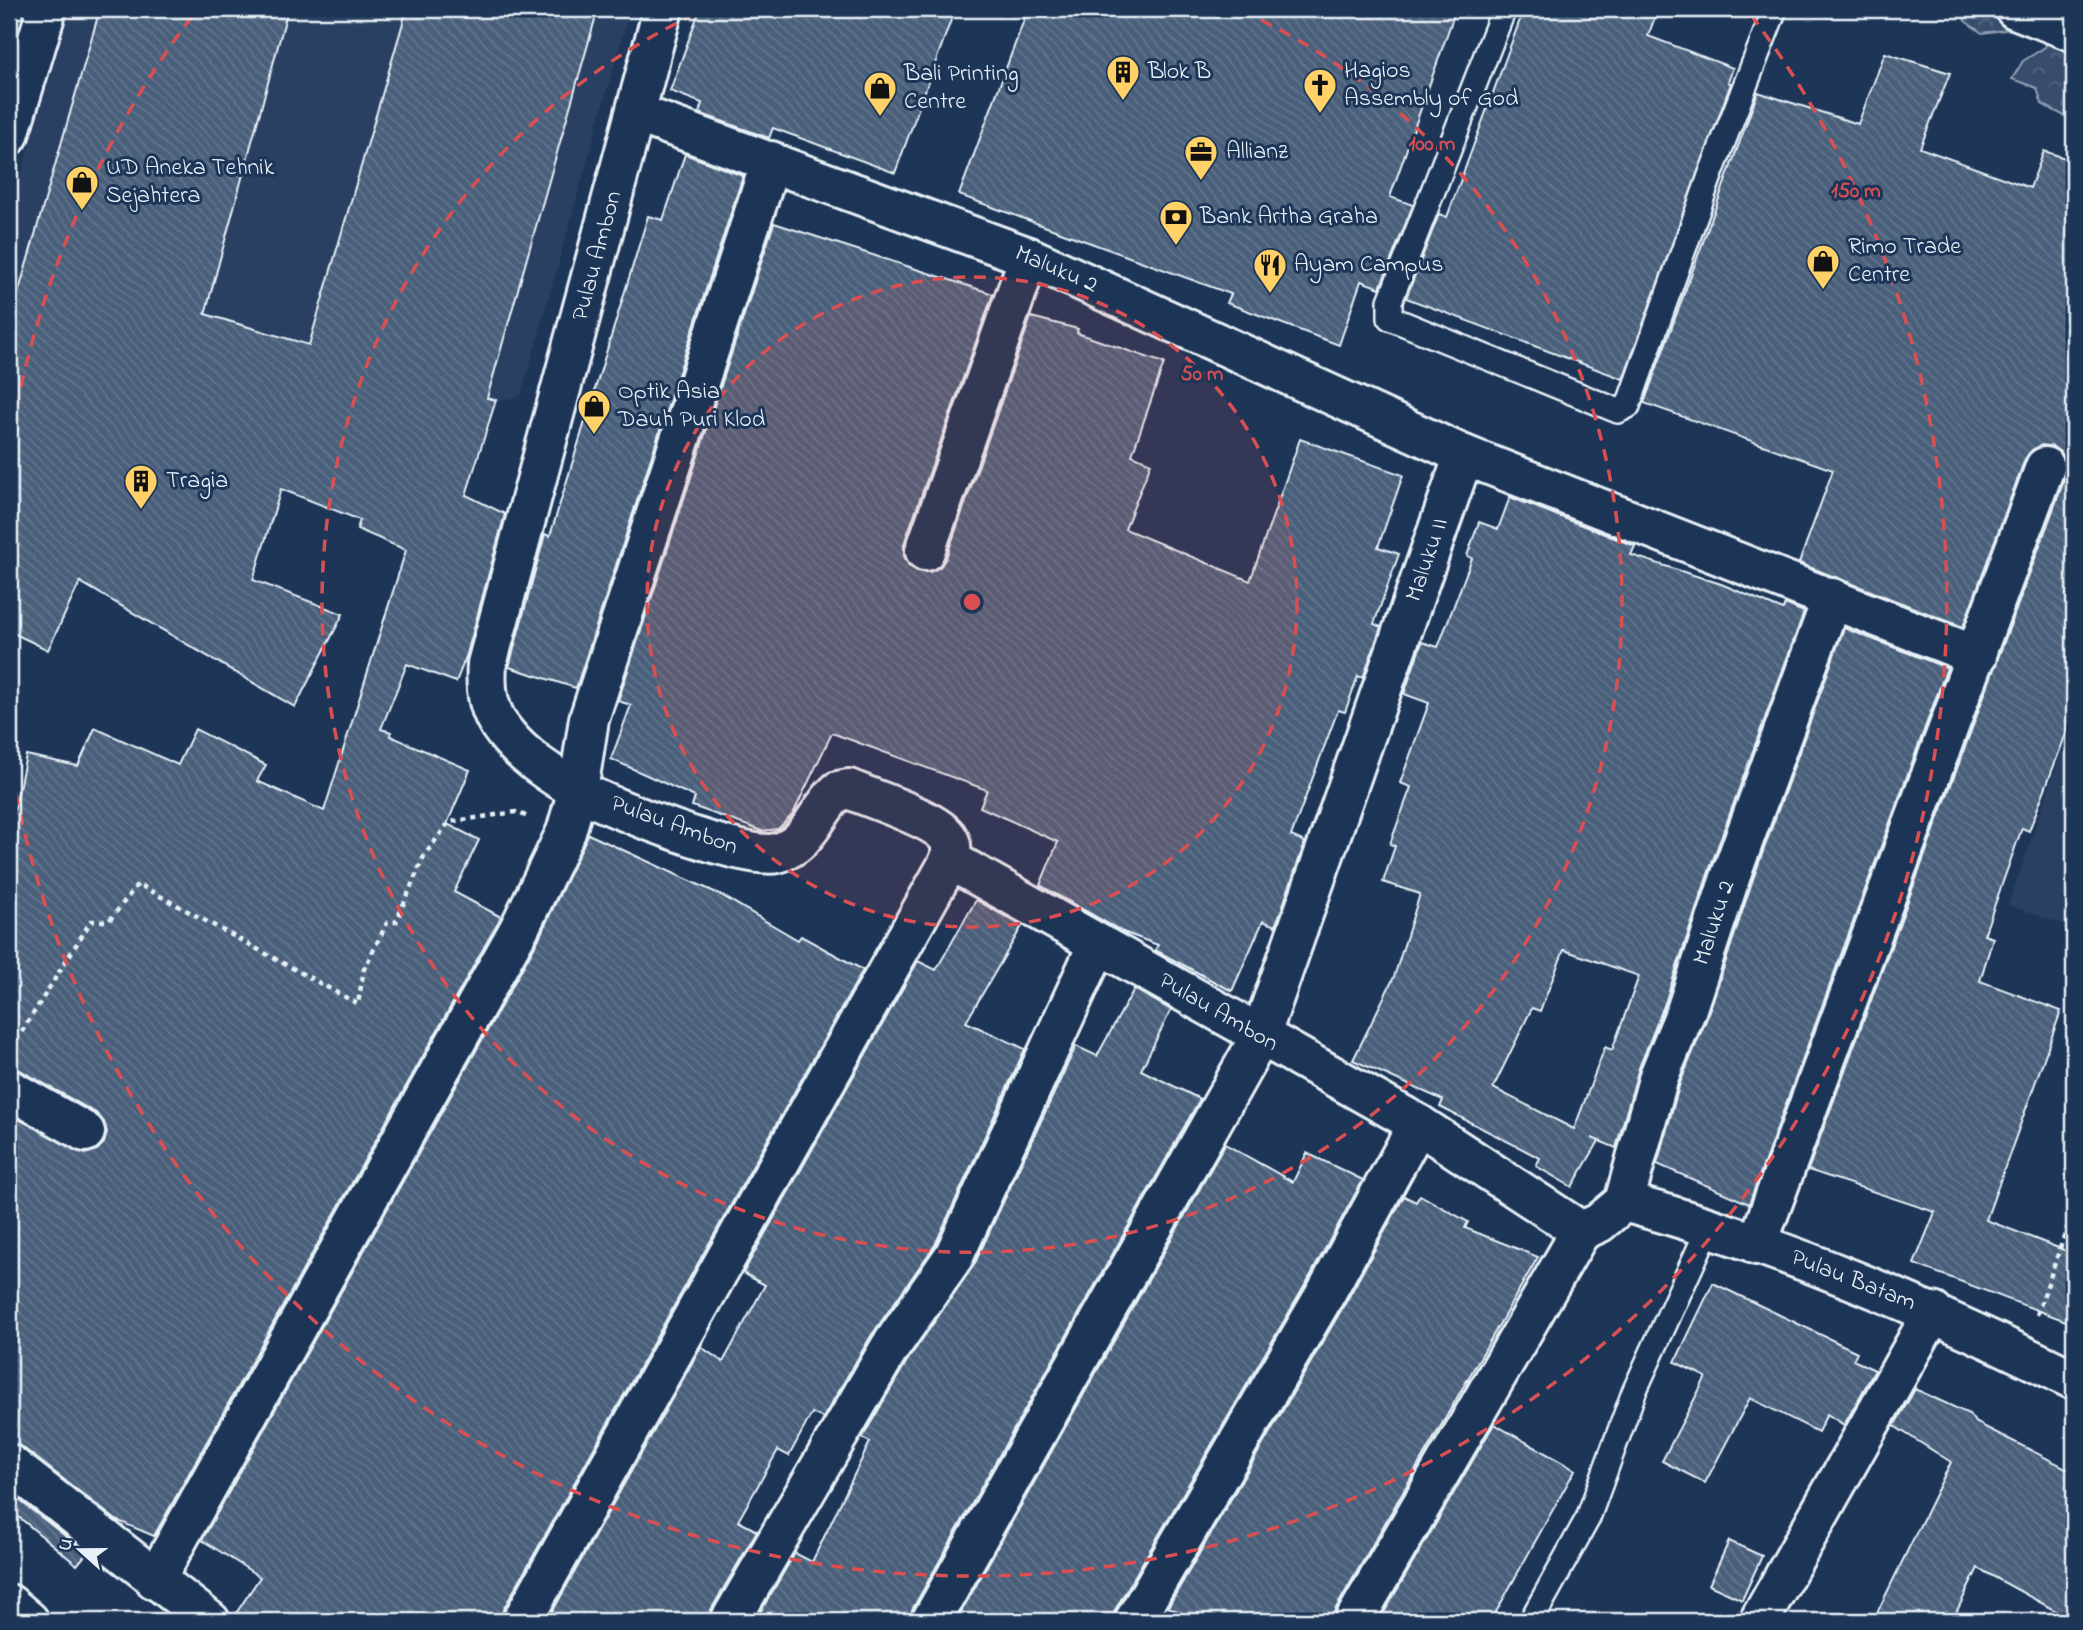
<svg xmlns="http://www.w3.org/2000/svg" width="2083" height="1630" viewBox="0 0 2083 1630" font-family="'Indie Flower',sans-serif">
	<defs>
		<pattern id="forest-crowns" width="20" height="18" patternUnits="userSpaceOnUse" patternTransform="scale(1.75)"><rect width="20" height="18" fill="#374d6c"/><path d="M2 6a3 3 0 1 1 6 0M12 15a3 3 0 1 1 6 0" fill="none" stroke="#546782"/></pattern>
		<pattern id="building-back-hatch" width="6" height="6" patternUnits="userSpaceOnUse" patternTransform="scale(1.75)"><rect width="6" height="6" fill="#495e7a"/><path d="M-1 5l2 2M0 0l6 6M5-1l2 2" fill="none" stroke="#63768e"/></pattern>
	</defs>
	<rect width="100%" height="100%" fill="#1d3557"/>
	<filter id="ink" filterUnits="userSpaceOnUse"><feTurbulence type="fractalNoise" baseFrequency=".0143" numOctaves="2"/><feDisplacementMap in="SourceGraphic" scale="14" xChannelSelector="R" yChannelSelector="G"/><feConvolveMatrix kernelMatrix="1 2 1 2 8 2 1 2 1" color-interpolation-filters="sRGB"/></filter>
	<g filter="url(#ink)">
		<g fill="#2a4162">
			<polygon points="70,9 630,9 521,396 496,401 471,481 300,428 226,667 9,541 9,216"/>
			<polygon points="2074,717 2074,928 2008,905"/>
		</g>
		<g fill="url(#forest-crowns)" stroke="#909fb2" stroke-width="2">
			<polygon points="1962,9 2053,9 2020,28 1982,33 1965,21"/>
			<polygon points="2059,9 2074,9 2074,121 2042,104 2037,88 2012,79 2023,61 2045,47"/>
		</g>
		<g fill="url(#building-back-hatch)" stroke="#e8f1f8" stroke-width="2" fill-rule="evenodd">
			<polygon points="100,9 288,9 205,314 309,345 407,9 598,9 487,398 496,400 466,495 505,514 467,654 456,682 407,664 381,729 391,732 390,736 470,770 447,824 479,840 454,892 501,917 154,1536 116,1520 22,1447 9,1443 9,1114 85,1154 97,1150 104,1143 107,1132 104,1122 96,1113 20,1070 9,1067 9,815 13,817 26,755 78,766 95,728 178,765 195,729 266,765 257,781 324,811 406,550 357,529 360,520 281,489 253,580 343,614 295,707 80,582 48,650 9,631 9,325"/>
			<polygon points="700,9 955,9 895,173 773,128 769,138 699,113 702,103 670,91"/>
			<polygon points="1028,9 1456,9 1390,197 1413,205 1380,288 1361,281 1339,345 1227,303 1231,294 959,195"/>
			<polygon points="1524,9 1658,9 1648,36 1733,68 1728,82 1731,83 1623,379 1406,298 1439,214 1447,217"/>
			<polygon points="1885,53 1950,73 1920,148 2030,188 2044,151 2074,161 2074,713 2029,831 2022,828 1984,935 1993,938 1980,981 2061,1011 1986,1220 2074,1254 2074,1324 1914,1264 1935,1212 1808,1170 2066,475 2067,464 2062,454 2053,447 2042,445 2032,450 2025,459 1963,627 1799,563 1833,470 1644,403 1758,92 1858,124"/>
			<polygon points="685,154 743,176 576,688 509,667 545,534 550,536 648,216 663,220"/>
			<polygon points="774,223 993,294 904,544 904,556 909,566 917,571 930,572 940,567 946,558 1031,317 1078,329 1077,333 1164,363 1132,455 1151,463 1125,529 1250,581 1300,439 1403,475 1378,547 1399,554 1374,624 1381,627 1363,678 1358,676 1345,712 1338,710 1291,836 1305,842 1280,914 1275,926 1263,921 1232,991 1155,950 1158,945 1123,932 1040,885 1058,842 980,807 987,790 832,733 793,814 778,829 762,831 692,806 695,797 611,759 631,705 618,701"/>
			<path d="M1510 497 1635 546 1631 555 1721 584 1783 610 1785 604 1804 612 1710 868 1665 1003 1639 1068 1616 1148 1592 1138 1599 1141 1572 1187 1536 1166 1540 1158 1440 1107 1443 1100 1353 1060 1394 977 1420 894 1383 882 1395 846 1390 844 1411 787 1400 783 1429 703 1404 694 1422 642 1438 647 1472 558 1467 556 1479 522 1498 529ZM1564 950 1639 976 1612 1050 1605 1047 1574 1129 1493 1088 1532 1008 1540 1011Z"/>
			<polygon points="1844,628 1947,668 1749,1204 1657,1164 1680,1083 1707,1018 1752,882"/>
			<polygon points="588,834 721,895 798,940 801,936 863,970 503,1610 500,1621 231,1621 260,1577 202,1540 538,940"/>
			<polygon points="976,900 1022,926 966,1022 1025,1049 935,1245 871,1336 823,1418 812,1413 789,1456 778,1450 738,1521 757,1531 711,1610 708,1621 547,1621 701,1347 723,1362 765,1285 743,1273 918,961 936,970"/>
			<polygon points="1134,989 1171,1010 1141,1070 1200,1099 912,1610 909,1621 755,1621 795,1553 812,1562 870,1442 862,1438 907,1361 974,1265 1076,1046 1097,1056"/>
			<polygon points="1225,1144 1293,1182 1307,1153 1363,1180 1308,1280 1115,1610 1112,1621 956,1621"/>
			<polygon points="1420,1195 1468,1222 1465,1228 1538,1257 1335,1610 1332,1621 1199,1621 1168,1607 1346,1302 1404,1196 1416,1202"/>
			<polygon points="1713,1283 1857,1352 1853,1360 1875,1370 1844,1425 1827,1414 1818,1432 1750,1398 1705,1483 1662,1461 1706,1377 1675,1362"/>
			<polygon points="1915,1389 1969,1414 1975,1422 2074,1472 2074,1621 1978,1568 1952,1621 1873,1621 1951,1462 1894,1426"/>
			<polygon points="1494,1424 1575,1470 1491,1621 1379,1621"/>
			<polygon points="9,1492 87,1553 77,1565 9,1509"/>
			<polygon points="1729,1541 1762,1556 1742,1600 1709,1585"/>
		</g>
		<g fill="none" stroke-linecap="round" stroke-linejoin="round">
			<defs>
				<g id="lane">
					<polyline points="1504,9 1390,301 1390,318 1618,411 1628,406 1711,173 1775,9"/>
					<polyline points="1531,1621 1588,1518 1634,1392 1710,1225"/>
				</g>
				<g id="street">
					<path d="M663 9 487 664C485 691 488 712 505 733 522 755 552 776 576 789 608 807 744 861 777 853 809 845 816 811 838 791L849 789C871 799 937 819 948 838 953 845 951 852 950 860L1418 1124 1581 1231"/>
					<polyline points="636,113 1029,257 1464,455 1977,656"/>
					<polyline points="925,551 1029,257"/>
					<polyline points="9,1089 85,1132"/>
					<path d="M1624 1202C1779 1244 1930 1309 2074 1380"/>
					<polyline points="1581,1231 1599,1223 1624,1202 1659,1076 1686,1011 1731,875 1832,598"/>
					<polyline points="1757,1245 2045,467"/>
					<polyline points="9,1464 210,1621"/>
					<polyline points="155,1580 519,929 566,832 578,790 589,719 771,161"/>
					<polyline points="9,1604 29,1621"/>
					<polyline points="522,1621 950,860"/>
					<polyline points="730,1621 889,1349 954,1256 1098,944"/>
					<polyline points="931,1621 1260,1037 1464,455"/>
					<polyline points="1134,1621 1327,1291 1418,1124"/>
					<polyline points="1354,1621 1581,1231"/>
					<polyline points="1759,1621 1933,1312"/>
				</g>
				<g id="secondary">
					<polyline points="2015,9 2074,32"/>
					<polyline points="9,135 47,9"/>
				</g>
			</defs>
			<use href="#lane" stroke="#e8f1f8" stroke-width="28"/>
			<use href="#street" stroke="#e8f1f8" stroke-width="44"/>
			<use href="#secondary" stroke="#e8f1f8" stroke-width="44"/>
			<g stroke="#e8f1f8" stroke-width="4.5" stroke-dasharray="5 5" stroke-linecap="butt">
				<polyline points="11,1049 91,921 109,921 138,884 358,1004 364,969 387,923 396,922 424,856 449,822 516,812 528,817"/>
				<polyline points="2037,1315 2074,1208"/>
			</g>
			<use href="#lane" stroke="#1d3557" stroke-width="23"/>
			<use href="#street" stroke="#1d3557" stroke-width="38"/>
			<use href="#secondary" stroke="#1d3557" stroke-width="38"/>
		</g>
	</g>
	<circle cx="972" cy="602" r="325" fill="#da5052" fill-opacity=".12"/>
	<g fill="none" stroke="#da5052" stroke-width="3.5" stroke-dasharray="12 9">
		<circle cx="972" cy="602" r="325"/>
		<path d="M1242 11A650 650 0 1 1 702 11"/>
		<path d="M9 449A975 975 0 0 1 193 15M1751 15A975 975 0 1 1 9 755"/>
	</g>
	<defs>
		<symbol id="building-pin" viewBox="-11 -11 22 30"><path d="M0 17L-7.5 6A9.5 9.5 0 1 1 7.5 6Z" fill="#ffd166" stroke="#1d3557"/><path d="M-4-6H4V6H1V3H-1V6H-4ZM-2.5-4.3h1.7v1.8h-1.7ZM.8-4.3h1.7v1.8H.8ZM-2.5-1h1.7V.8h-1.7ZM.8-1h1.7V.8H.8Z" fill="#111"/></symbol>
		<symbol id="church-pin" viewBox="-11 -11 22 30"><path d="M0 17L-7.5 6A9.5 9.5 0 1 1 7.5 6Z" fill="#ffd166" stroke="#1d3557"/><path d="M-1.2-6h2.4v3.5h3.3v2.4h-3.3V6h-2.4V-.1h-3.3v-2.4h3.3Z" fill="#111"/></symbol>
		<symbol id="shop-pin" viewBox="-11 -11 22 30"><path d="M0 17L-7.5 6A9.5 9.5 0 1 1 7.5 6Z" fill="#ffd166" stroke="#1d3557"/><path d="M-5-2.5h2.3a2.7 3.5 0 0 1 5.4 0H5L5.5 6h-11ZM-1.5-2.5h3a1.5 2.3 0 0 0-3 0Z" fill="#111"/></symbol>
		<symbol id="office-pin" viewBox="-11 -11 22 30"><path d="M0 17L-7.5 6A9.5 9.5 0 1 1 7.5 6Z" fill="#ffd166" stroke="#1d3557"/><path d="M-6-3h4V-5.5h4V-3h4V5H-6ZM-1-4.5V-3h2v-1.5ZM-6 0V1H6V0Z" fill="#111"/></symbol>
		<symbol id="bank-pin" viewBox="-11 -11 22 30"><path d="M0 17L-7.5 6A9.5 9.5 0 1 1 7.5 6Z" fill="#ffd166" stroke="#1d3557"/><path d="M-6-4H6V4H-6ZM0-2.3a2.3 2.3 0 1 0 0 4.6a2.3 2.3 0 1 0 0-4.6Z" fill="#111"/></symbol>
		<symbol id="restaurant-pin" viewBox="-11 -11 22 30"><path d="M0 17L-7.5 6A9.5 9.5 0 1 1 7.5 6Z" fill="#ffd166" stroke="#1d3557"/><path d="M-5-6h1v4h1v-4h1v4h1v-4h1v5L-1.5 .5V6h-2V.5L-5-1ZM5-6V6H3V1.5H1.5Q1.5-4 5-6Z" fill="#111"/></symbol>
	</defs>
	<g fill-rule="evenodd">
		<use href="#building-pin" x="1104" y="53" width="38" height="52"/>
		<use href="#church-pin" x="1301" y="66" width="38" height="52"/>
		<use href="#shop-pin" x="861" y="69" width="38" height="52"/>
		<use href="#office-pin" x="1182" y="133" width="38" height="52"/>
		<use href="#shop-pin" x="63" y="163" width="38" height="52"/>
		<use href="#bank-pin" x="1157" y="198" width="38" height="52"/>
		<use href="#shop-pin" x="1804" y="242" width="38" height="52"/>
		<use href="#restaurant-pin" x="1251" y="246" width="38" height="52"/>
		<use href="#shop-pin" x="575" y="387" width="38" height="52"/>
		<use href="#building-pin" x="122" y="462" width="38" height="52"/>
	</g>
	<g text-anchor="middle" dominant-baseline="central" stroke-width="6" stroke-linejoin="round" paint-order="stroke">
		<g font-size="24" fill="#e8f1f8" stroke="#1d3557" text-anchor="start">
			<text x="1344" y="71">Hagios<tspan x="1344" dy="28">Assembly of God</tspan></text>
			<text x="1148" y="72">Blok B</text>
			<text x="904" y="74">Bali Printing<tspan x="904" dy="28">Centre</tspan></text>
			<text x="1226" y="152">Allianz</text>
			<text x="106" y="168">UD Aneka Tehnik<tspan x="106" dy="28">Sejahtera</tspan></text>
			<text x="1200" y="217">Bank Artha Graha</text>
			<text x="1848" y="247">Rimo Trade<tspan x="1848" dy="28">Centre</tspan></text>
			<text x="1294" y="265">Ayam Campus</text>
			<text x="618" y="392">Optik Asia<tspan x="618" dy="28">Dauh Puri Klod</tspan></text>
			<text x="166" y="481">Tragia</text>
		</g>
		<g font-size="24" fill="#e8f1f8" stroke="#1d3557">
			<text transform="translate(598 256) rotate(-75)">Pulau Ambon</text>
			<text transform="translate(1056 270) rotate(23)">Maluku 2</text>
			<text transform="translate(1428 560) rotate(-71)">Maluku II</text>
			<text transform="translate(674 826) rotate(20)">Pulau Ambon</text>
			<text transform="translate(1715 923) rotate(-72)">Maluku 2</text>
			<text transform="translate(1218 1013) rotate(30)">Pulau Ambon</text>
			<text transform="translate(1853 1281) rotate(21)">Pulau Batam</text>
		</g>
	</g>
	<circle cx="972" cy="602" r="10" fill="#da5052" stroke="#1d3557" stroke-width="3.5"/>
	<g font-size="21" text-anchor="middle" font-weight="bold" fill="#da5052" stroke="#1d3557" stroke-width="6" stroke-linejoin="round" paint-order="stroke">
		<text x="1432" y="150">100 m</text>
		<text x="1856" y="197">150 m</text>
		<text x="1202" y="380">50 m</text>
	</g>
	<rect width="2083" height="1630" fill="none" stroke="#1d3557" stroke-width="35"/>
	<rect x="18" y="18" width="2048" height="1595" fill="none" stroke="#e8f1f8" stroke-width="2.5" filter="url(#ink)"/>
	<g transform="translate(80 1550) rotate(291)" stroke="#1d3557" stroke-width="5" paint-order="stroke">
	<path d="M0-5L12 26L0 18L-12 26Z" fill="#e8f1f8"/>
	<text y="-10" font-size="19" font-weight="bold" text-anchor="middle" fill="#e8f1f8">U</text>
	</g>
</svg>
